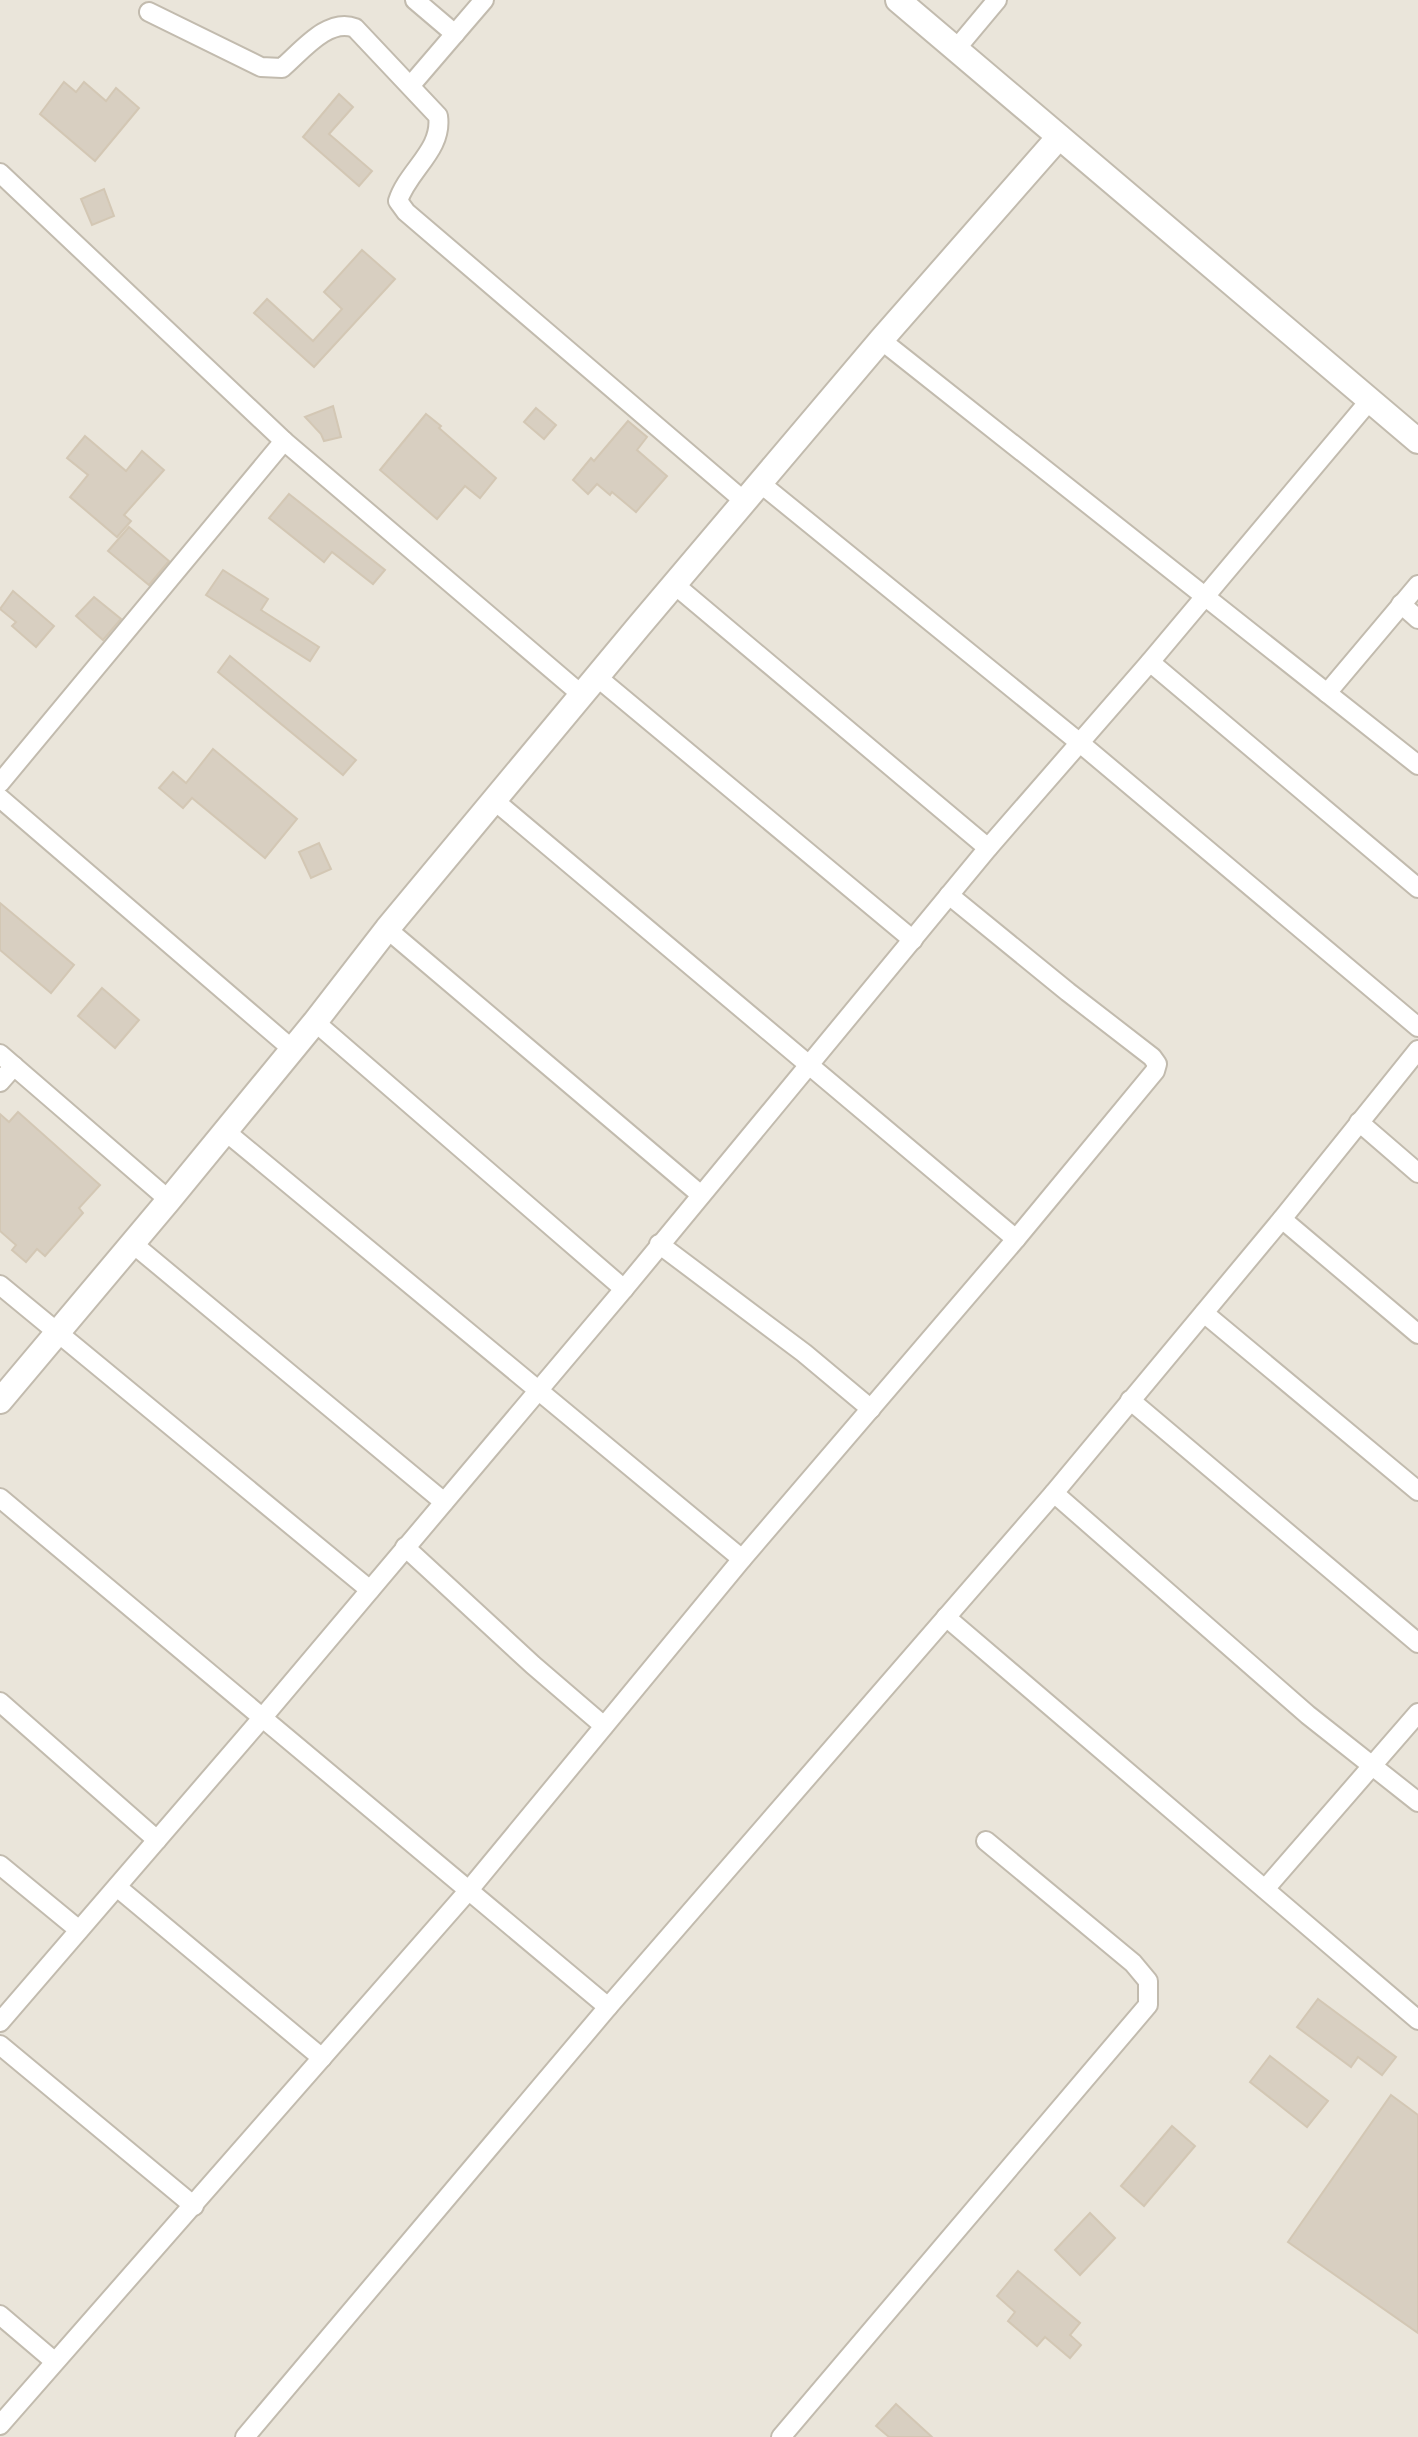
<svg xmlns="http://www.w3.org/2000/svg" width="1418" height="2437" viewBox="0 0 1418 2437" font-family="Helvetica,sans-serif">
	<rect width="100%" height="100%" fill="#f6f3ec"/>
	<rect fill="#eae5da" x="0" y="0" width="1418" height="2437"/>
	<g fill="#d8cfc1" stroke="#d3c7b4" stroke-width="2">
		<polygon points="64,82 76,92 84,82 106,101 116,88 139,108 95,161 40,114"/>
		<polygon points="339,94 353,107 329,134 372,171 359,186 303,137"/>
		<polygon points="104,189 114,216 92,225 81,199"/>
		<polygon points="362,250 395,279 314,367 254,313 267,299 313,341 342,309 324,292"/>
		<polygon points="333,406 341,437 324,441 321,434 305,417"/>
		<polygon points="536,408 556,425 544,439 524,422"/>
		<polygon points="426,414 441,426 439,428 496,478 480,498 465,486 437,519 380,470"/>
		<polygon points="628,421 647,437 637,450 667,476 636,512 612,492 610,495 597,484 588,494 573,480 591,458 594,461"/>
		<polygon points="85,436 126,471 142,451 164,470 124,515 131,521 117,537 70,497 88,475 67,458"/>
		<polygon points="289,494 385,570 373,584 332,552 324,562 269,518"/>
		<polygon points="129,527 169,561 149,585 108,551"/>
		<polygon points="223,570 268,599 261,610 319,647 310,661 206,595"/>
		<polygon points="13,591 54,626 36,647 12,626 16,622 0,609"/>
		<polygon points="94,597 121,619 103,640 76,616"/>
		<polygon points="230,656 356,760 343,775 218,672"/>
		<polygon points="213,749 297,819 265,858 192,798 183,808 159,788 173,772 186,783"/>
		<polygon points="319,843 331,869 311,878 299,852"/>
		<polygon points="0,903 74,965 51,993 0,950"/>
		<polygon points="102,988 139,1020 115,1048 78,1016"/>
		<polygon points="18,1112 100,1185 79,1208 83,1213 45,1256 37,1249 26,1262 12,1250 16,1245 0,1231 0,1114 9,1122"/>
		<polygon points="1318,1999 1396,2057 1382,2075 1358,2057 1351,2067 1297,2027"/>
		<polygon points="1270,2056 1328,2101 1307,2127 1250,2082"/>
		<polygon points="1391,2095 1418,2115 1418,2333 1288,2242"/>
		<polygon points="1172,2126 1195,2146 1144,2206 1121,2186"/>
		<polygon points="1090,2213 1115,2238 1080,2275 1055,2250"/>
		<polygon points="1018,2271 1080,2323 1070,2335 1081,2345 1070,2358 1045,2337 1037,2346 1008,2321 1015,2312 997,2296"/>
		<polygon points="896,2404 932,2437 889,2437 876,2426"/>
	</g>
	<g fill="none" stroke-linecap="round" stroke-linejoin="round">
		<defs>
			<g id="minor">
				<polyline points="415,0 455,34"/>
				<path d="M149 12 261 67 282 68C301 52 328 17 355 28L438 116C443 150 408 170 398 201L406 212 744 501"/>
				<polyline points="956,49 997,0"/>
				<polyline points="411,85 484,0"/>
				<polyline points="0,173 284,441 582,695"/>
				<polyline points="881,340 1418,765"/>
				<polyline points="760,483 1080,743 1418,1027"/>
				<polyline points="675,585 988,848"/>
				<polyline points="1401,604 1418,619"/>
				<polyline points="1150,662 1418,888"/>
				<polyline points="597,677 913,940"/>
				<polyline points="1327,693 1418,585"/>
				<polyline points="0,783 284,441"/>
				<polyline points="0,798 292,1049"/>
				<polyline points="495,801 1016,1239"/>
				<polyline points="387,929 701,1195"/>
				<polyline points="315,1022 624,1289"/>
				<polyline points="0,1054 169,1200"/>
				<polyline points="0,1082 14,1066"/>
				<polyline points="1359,1122 1418,1173"/>
				<polyline points="225,1131 742,1559"/>
				<polyline points="1282,1219 1418,1334"/>
				<polyline points="132,1243 444,1502"/>
				<polyline points="659,1244 804,1353 871,1409"/>
				<polyline points="0,1285 370,1590"/>
				<polyline points="1204,1313 1418,1491"/>
				<polyline points="1130,1400 1418,1643"/>
				<polyline points="1054,1493 1308,1715 1418,1802"/>
				<polyline points="0,1498 608,2007"/>
				<polyline points="405,1547 533,1665 604,1726"/>
				<polyline points="946,1617 1418,2020"/>
				<polyline points="0,1702 157,1840"/>
				<polyline points="0,1865 79,1930"/>
				<polyline points="117,1887 322,2058"/>
				<polyline points="1265,1889 1418,1713"/>
				<polyline points="0,2022 263,1717 624,1289 988,848 1150,662 1370,400"/>
				<polyline points="0,2045 194,2206"/>
				<polyline points="0,2315 54,2361"/>
				<polyline points="0,2425 469,1890 742,1559 1016,1239 1155,1071 1157,1064 1152,1057 1068,992 949,895"/>
				<polyline points="245,2437 608,2007 1054,1493 1282,1219 1418,1050"/>
				<polyline points="781,2437 1148,2005 1148,1981 1133,1963 986,1841"/>
			</g>
			<g id="tertiary">
				<polyline points="898,0 1418,441"/>
				<polyline points="0,1401 169,1200 315,1022 387,929 639,626 881,340 1059,137"/>
			</g>
		</defs>
		<use href="#minor" stroke="#c2bbae" stroke-width="22"/>
		<use href="#tertiary" stroke="#c2bbae" stroke-width="28"/>
		<use href="#minor" stroke="#fff" stroke-width="18"/>
		<use href="#tertiary" stroke="#fff" stroke-width="24"/>
	</g>
</svg>
